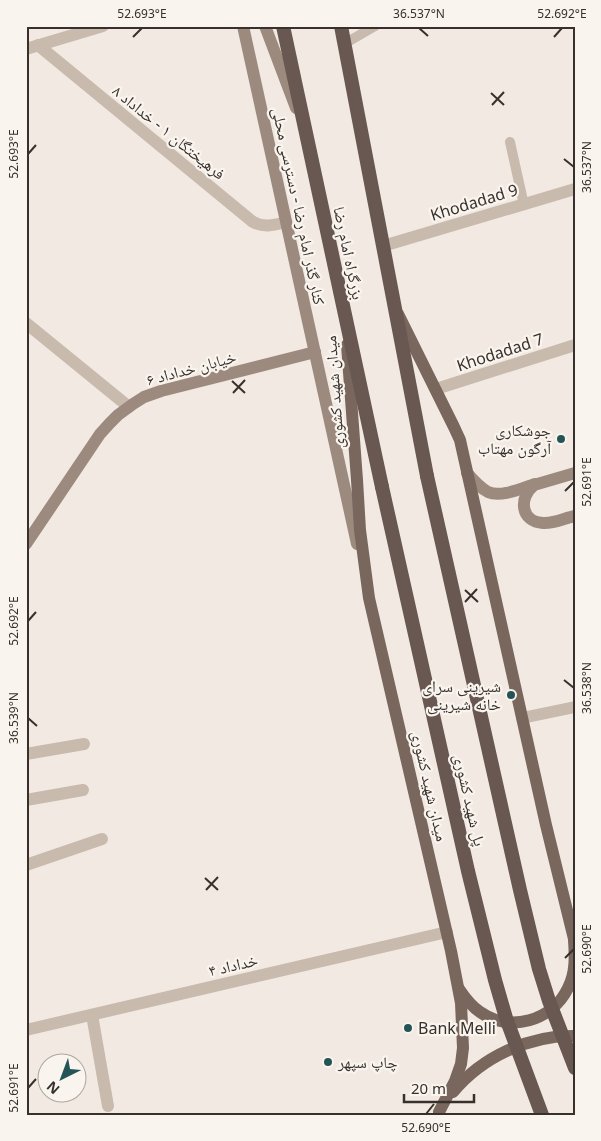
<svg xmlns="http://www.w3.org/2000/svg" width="601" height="1141" viewBox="0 0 601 1141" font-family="'Noto Sans','Noto Naskh Arabic',sans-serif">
	<rect width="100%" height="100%" fill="#f2eae2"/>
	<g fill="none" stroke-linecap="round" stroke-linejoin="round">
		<g stroke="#c9baae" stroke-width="10">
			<polyline points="344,44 375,26"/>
			<polyline points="510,142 524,205"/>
		</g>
		<g stroke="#c9baae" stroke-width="12">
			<path d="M38 45 253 222C264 228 274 225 286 222"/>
			<polyline points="26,49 103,26"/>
			<polyline points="383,246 575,189"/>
			<polyline points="26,323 129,407"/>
			<polyline points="436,389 575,345"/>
			<polyline points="522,718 575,707"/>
			<polyline points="26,754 84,744"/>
			<polyline points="26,800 83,790"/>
			<polyline points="26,865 102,839"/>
			<polyline points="92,1015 108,1106"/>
			<polyline points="26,1030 447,932"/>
		</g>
		<g stroke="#9d8a7f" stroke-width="12">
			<polyline points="243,26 357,544"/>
			<polyline points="265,26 296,108"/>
			<path d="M467 473C473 480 480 488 488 492 501 498 522 488 535 484"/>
			<path d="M575 473 534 485C518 498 521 522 543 523 553 524 565 518 575 516"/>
			<polyline points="26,544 100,434 110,423 118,415 133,404 144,397 161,391 315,352"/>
		</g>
		<g stroke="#79675e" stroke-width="12">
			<polyline points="398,314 454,427 460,440 546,825 575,943"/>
			<polyline points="347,345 357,480 360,530 369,598 451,951 461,1003 463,1048 461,1064 455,1081 439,1112"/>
			<path d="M459 989C465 998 471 1006 480 1012 510 1033 552 1021 568 988 576 973 575 956 574 939"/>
			<path d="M453 1092C482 1057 529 1035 575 1036"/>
		</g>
		<g stroke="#685851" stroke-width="14">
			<polyline points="283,26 382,487"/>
			<polyline points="341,26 427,476"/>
		</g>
		<g stroke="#685851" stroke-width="14">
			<polyline points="427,476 520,890 539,969 549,1001 575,1068"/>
			<polyline points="382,487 468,871 495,980 506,1018 542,1115"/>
		</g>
	</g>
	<path fill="none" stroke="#38302c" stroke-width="2" d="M419 28 428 36M133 37 142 28M554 37 562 28M491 93 504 105M492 105 504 92M28 154 36 145M564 159 574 167M232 381 245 393M233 393 245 380M565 491 574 482M465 590 478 602M465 602 477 589M28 621 36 612M564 680 574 688M28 718 37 726M205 878 218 890M206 890 218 877M565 958 574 949M28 1088 36 1079M426 1114 434 1104"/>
	<g fill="#255457" stroke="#f9f4ee" stroke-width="2">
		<circle cx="561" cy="439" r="5"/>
		<circle cx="511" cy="695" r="5"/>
		<circle cx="408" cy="1028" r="5"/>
		<circle cx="328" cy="1062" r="5"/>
	</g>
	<g text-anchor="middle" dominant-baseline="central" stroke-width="4.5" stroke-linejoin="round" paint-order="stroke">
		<g font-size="16" fill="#38302c" stroke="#f9f4ee">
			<text transform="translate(169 132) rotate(39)">فرهیختگان ۱ - خداداد ۸</text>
			<text transform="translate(474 202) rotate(-17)">Khodadad 9</text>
			<text transform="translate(299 206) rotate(78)">کنار گذر امام رضا - دسترسی محلی</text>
			<text transform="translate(349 253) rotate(78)">بزرگراه امام رضا</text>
			<text transform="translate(500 352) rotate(-18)">Khodadad 7</text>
			<text transform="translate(191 368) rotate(-15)">خیابان خداداد ۶</text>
			<text transform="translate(334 392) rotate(-94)">میدان شهید کشوری</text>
			<text transform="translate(430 786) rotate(77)">میدان شهید کشوری</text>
			<text transform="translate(470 800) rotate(77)">پل شهید کشوری</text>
			<text transform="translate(233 965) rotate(-13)">خداداد ۴</text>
		</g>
		<g font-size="16" fill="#38302c" stroke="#f9f4ee" text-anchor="end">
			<text x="551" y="430">جوشکاری<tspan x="551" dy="18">آرگون مهتاب</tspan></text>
			<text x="501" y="686">شیرینی سرای<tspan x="501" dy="18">خانه شیرینی</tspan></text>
			<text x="418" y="1028" text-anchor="start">Bank Melli</text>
			<text x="338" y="1062" text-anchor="start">چاپ سپهر</text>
		</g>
	</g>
	<rect width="601" height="1141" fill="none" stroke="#f9f4ee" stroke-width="55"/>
	<g transform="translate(62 1078) rotate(222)"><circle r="24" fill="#f9f4ee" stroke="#aca6a0"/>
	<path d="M0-4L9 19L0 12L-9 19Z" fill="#255457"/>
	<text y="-8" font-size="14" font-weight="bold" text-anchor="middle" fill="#38302c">N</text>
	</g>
	<path d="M404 1094v8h70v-8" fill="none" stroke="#38302c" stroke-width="2.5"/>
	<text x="411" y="1094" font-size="15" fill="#38302c" stroke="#f9f4ee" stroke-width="4" paint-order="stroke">20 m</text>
	<rect x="28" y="28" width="546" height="1086" fill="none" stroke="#38302c" stroke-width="2"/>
	<g font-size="12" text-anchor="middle" fill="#38302c">
		<text x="142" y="18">52.693°E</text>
		<text x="419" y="18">36.537°N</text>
		<text x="562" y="18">52.692°E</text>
		<text transform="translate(14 154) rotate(-90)" y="4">52.693°E</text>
		<text transform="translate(587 167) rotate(-90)" y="4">36.537°N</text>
		<text transform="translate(587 482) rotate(-90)" y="4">52.691°E</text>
		<text transform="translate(14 621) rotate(-90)" y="4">52.692°E</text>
		<text transform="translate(587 688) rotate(-90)" y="4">36.538°N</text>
		<text transform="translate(14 718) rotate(-90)" y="4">36.539°N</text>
		<text transform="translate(587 949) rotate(-90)" y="4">52.690°E</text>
		<text transform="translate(14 1088) rotate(-90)" y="4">52.691°E</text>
		<text x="426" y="1132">52.690°E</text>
	</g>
</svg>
